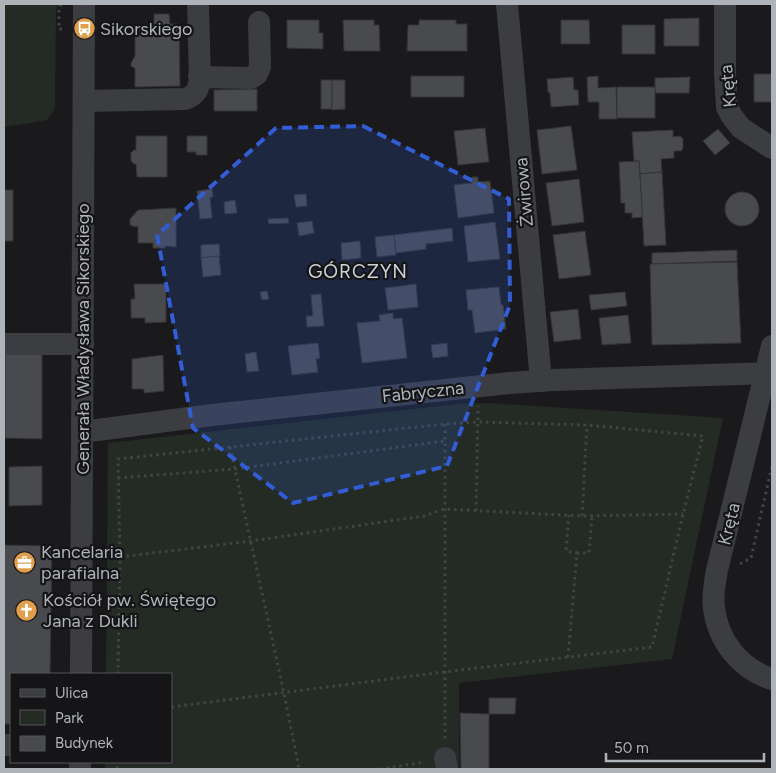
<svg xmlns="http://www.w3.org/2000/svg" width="776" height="773" viewBox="0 0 776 773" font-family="Figtree,sans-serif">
	<rect width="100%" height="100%" fill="#1a1a1c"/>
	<g fill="#242b24">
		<polygon points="4,4 58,4 56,10 55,109 47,120 4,127"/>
		<polygon points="488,403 723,418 672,659 459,683 459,769 105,769 105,762 171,762 171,674 106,674 108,443 459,404"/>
	</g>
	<g fill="#494a4e" stroke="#343438">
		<polygon points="154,14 169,14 170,24 179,24 180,86 135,87 135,68 131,66 131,63 135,56 135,25 154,24"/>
		<polygon points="699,18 699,46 664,46 664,19"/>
		<polygon points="287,20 319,20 319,33 323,33 323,49 287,48"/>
		<polygon points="343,20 374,20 374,25 379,25 380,51 344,51"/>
		<polygon points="419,20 456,20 456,24 467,24 467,51 407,51 408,25 419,25"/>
		<polygon points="561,20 589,20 590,44 561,44"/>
		<rect x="622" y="25" width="33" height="29"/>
		<rect x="754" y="74" width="18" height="28"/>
		<rect x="411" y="76" width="53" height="21"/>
		<polygon points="598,76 598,88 616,87 617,119 599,119 599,102 588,102 587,77"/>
		<polygon points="573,77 574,90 578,90 579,105 551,107 550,93 548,92 547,79"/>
		<polygon points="690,77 689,93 655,93 655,78"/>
		<rect x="321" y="80" width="11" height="29"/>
		<polygon points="332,80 345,80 345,109 332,110"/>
		<rect x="617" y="87" width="38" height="31"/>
		<polygon points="257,89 257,111 214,111 214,90"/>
		<polygon points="571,126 577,170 542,174 537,130"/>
		<polygon points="485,128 489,162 458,165 454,131"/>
		<polygon points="718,129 730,143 715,155 703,141"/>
		<polygon points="673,130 673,137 680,136 683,139 683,148 681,151 674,151 674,158 661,159 662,172 640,174 639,161 634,161 632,132"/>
		<polygon points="136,136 167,136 167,177 137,177 136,164 134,164 131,161 131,153 134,150 136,150"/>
		<polygon points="187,136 207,136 207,155 196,155 196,152 187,152"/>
		<polygon points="639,161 643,217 632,218 632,213 625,213 625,203 621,203 619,162"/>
		<polygon points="662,172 666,245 644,246 640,174"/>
		<polygon points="472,177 478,177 478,182 490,181 494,213 458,218 454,185 472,183"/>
		<polygon points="579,179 584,222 552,226 546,183"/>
		<polygon points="212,189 213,197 210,197 212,218 200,219 197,191"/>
		<rect x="4" y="190" width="9" height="51"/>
		<circle cx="742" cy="209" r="17"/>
		<polygon points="306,194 307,206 296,207 294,195"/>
		<polygon points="235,200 237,213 225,214 224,202"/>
		<polygon points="176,208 176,247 165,246 165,248 153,248 153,243 138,243 138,226 135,227 130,225 130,219 138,210"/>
		<polygon points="288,218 289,223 269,224 268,219"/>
		<polygon points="312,221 314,233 299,236 297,223"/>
		<polygon points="495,222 500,259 468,262 464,226"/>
		<polygon points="452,228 453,241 426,244 426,249 396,253 394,235"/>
		<polygon points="585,231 591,275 559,279 553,235"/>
		<polygon points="394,235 396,255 377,257 375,237"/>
		<polygon points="360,241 361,258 342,260 341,243"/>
		<polygon points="219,244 220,256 201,258 201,245"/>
		<polygon points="737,250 737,261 652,264 652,253"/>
		<polygon points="219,256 221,275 203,277 201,258"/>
		<polygon points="737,262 741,343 652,345 650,264"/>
		<polygon points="134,284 166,284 166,322 145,323 145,318 131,318 131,299 135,299"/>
		<polygon points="416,284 418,307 388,310 385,288"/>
		<polygon points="499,287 501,305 503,305 506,329 475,333 472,310 468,310 466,290"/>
		<polygon points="267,291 269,299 262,300 260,292"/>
		<polygon points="625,292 627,306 591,310 589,295"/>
		<polygon points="321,294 324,326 307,327 306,316 313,316 311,295"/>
		<polygon points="578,309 581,339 554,342 550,312"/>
		<polygon points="393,313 393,319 402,318 407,358 362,363 357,323 380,321 379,315"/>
		<polygon points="628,315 631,343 602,345 599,318"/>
		<polygon points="318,343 320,358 316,359 318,372 292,375 288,346"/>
		<polygon points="447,343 448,356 433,358 431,345"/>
		<polygon points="256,352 259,371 247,372 245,354"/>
		<polygon points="5,354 42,354 42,439 5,438"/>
		<polygon points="163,355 164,391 144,393 144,389 132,389 132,359"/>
		<polygon points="42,466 42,505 9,506 9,467"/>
		<polygon points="4,545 52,546 50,674 11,674 11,724 4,724"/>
		<polygon points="489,698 516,698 515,714 489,714"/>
		<polygon points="460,713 489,714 489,769 461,769"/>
	</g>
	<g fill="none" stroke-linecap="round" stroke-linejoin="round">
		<g stroke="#414447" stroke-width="3" stroke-dasharray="2.5 4" stroke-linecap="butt">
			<polyline points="61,4 59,9 59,29 62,29"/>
			<polyline points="445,424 445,739"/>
			<polyline points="230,447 284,693 299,769"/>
			<polyline points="118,478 235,469 445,441"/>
			<polyline points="476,511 478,406"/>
			<polyline points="569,515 566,551 577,553"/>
			<polyline points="582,516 587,425"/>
			<polyline points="120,557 251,541 424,516 444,509 582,516 683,514"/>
			<polyline points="740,564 751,558 772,466"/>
			<polyline points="568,657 577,553 589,553 592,516"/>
			<polyline points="118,674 120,557 118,459 445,424 478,422 587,425 703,436 683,514 652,647 444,672 171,707"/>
			<polyline points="117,769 118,762"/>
			<polyline points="380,769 425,762"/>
		</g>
		<g stroke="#3b3d40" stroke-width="22">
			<polyline points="507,4 541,381"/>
			<polyline points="725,4 725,74 727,107 731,115 741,128 772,148"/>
			<polyline points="199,77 251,78 257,74 260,67 259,22"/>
			<path d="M84 101 185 99C195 96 198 90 200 81L198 4"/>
			<polyline points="4,344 83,344"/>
			<path d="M772 346 717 570C715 582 712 595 714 608 718 641 740 669 772 679"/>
			<polyline points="82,432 212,415 510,383 553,380 772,373"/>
			<polyline points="81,674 84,4"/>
			<polyline points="4,745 11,745"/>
			<polyline points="445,758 447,769"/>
			<polyline points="80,769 80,762"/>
		</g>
	</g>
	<path fill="#335dd4" fill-opacity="0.2" stroke="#335dd4" stroke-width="4" stroke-dasharray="10 6" stroke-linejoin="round" d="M363 126 509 199 510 305 447 466 293 503 193 428 157 235 276 128Z"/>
	<defs>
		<symbol id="bus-disc" viewBox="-11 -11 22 22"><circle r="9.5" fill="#e09f4d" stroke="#151517"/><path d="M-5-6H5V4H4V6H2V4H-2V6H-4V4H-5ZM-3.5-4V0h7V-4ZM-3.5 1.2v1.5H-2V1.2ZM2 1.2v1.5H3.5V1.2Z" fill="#fff"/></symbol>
		<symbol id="office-disc" viewBox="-11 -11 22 22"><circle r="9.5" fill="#e09f4d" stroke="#151517"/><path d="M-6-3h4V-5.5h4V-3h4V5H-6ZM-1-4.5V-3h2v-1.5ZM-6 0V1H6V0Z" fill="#fff"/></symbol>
		<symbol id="church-disc" viewBox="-11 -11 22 22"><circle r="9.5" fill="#e09f4d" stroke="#151517"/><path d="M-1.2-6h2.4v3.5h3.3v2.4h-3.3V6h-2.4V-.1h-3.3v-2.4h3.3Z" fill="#fff"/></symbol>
	</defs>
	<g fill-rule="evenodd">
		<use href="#bus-disc" x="72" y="16" width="25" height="25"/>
		<use href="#office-disc" x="12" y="550" width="25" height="25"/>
		<use href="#church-disc" x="14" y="598" width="25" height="25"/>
	</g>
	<g text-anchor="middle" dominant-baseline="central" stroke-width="4.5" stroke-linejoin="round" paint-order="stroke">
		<g font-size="18" fill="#aeb3ba" stroke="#151517" text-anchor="start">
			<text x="100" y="29">Sikorskiego</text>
			<text x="41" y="552">Kancelaria<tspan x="41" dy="21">parafialna</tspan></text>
			<text x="43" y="600">Kościół pw. Świętego<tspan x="43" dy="21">Jana z Dukli</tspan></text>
		</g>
		<g font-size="18" fill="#aeb3ba" stroke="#151517">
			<text transform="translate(728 86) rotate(-96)">Kręta</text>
			<text transform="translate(524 192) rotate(-95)">Żwirowa</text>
			<text transform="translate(83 339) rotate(-90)">Generała Władysława Sikorskiego</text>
			<text transform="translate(423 392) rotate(-6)">Fabryczna</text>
			<text transform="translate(729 524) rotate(-76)">Kręta</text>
		</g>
		<g font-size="19" letter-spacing="1" fill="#ced1d6" stroke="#151517">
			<text x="358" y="271">GÓRCZYN</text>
		</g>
	</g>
	<rect width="776" height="773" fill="none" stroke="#aeb3ba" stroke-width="10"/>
	<rect x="10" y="673" width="162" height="90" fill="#151517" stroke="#525458"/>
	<rect x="20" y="689" width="25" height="8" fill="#3b3d40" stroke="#525458"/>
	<text x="55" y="698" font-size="15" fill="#aeb3ba">Ulica</text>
	<rect x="20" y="710" width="25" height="15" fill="#242b24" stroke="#525458"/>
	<text x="55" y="723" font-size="15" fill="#aeb3ba">Park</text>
	<rect x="20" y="736" width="25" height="15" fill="#494a4e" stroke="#525458"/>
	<text x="55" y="748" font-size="15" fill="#aeb3ba">Budynek</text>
	<path d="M606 753v8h158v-8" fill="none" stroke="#aeb3ba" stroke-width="2.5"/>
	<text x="614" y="753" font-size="15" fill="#aeb3ba" stroke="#151517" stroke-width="4" paint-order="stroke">50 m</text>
</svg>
